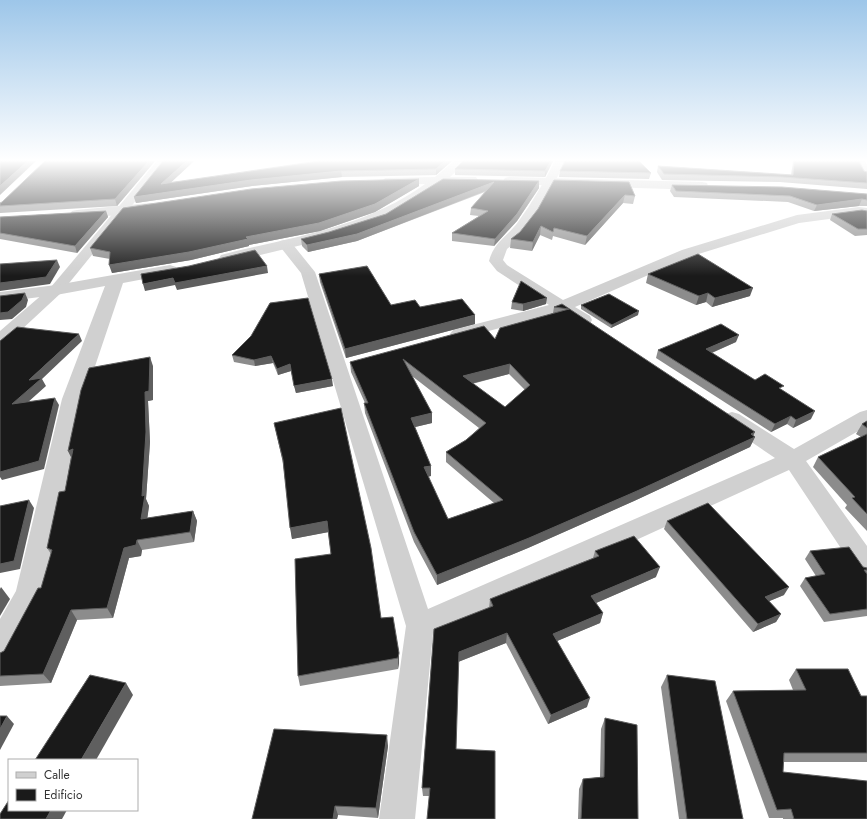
<svg xmlns="http://www.w3.org/2000/svg" width="867" height="819" viewBox="0 0 867 819" font-family="Jost,sans-serif">
	<rect width="100%" height="100%" fill="#fff"/>
	<g fill="none" stroke-linecap="round" stroke-linejoin="round">
		<g fill="#d0d0d0" fill-rule="evenodd">
			<polygon points="157,161 168,161 61,293 6,344 0,345 0,331 51,287"/>
			<path d="M555 161H566L536 216 518 240 507 249 503 260 507 265 563 300 682 250 797 215 859 207 867 208V216L859 215 799 223 692 256 575 307 590 316 592 320 590 324C578 326 569 318 560 312L459 339 453 338 450 334 453 330 549 305 497 271 489 261C494 242 507 237 518 222 532 203 544 182 555 161Z"/>
			<polygon points="854,161 865,161 867,165 867,177 863,176"/>
			<polygon points="285,240 290,241 315,272 428,609 775,458 725,424 722,419 725,414 732,412 739,414 794,449 860,412 867,410 867,426 806,461 867,546 867,577 858,574 789,470 433,633 415,819 379,819 406,626 301,273 278,244 280,241"/>
		</g>
		<g fill="#d0d0d0" fill-rule="evenodd">
			<path d="M454 161H467L450 177H476L478 180 476 183 441 184 407 208 367 226 310 243 227 263 221 261 219 258 221 255C291 237 365 228 425 184L389 185 385 184 383 181 385 178 435 177Z"/>
			<polygon points="509,177 702,182 707,183 708,186 707,189 702,190 505,184 503,181 505,178"/>
			<polygon points="150,203 155,204 157,207 155,210 120,215 77,218 72,217 70,214 72,211 77,210"/>
			<polygon points="170,265 176,267 178,270 176,273 123,283 84,399 45,594 11,660 0,664 0,619 16,591 62,399 105,286 56,295 0,302 0,292 56,285"/>
		</g>
	</g>
	<g fill="#8c8c8c" fill-rule="evenodd">
		<polygon points="155,161 117,206 0,213 0,206"/>
		<polygon points="194,161 171,182 452,161 436,175 342,177 252,186 136,203 134,197"/>
		<polygon points="463,161 553,161 545,177 455,175 455,169"/>
		<polygon points="793,161 859,161 864,171 867,172 867,189 780,182 662,180 657,172 658,166 791,175"/>
		<polygon points="560,171 651,173 649,179 559,177"/>
		<polygon points="419,179 419,186 375,212 320,231 249,245 249,246 191,260 112,273 110,259 93,256 90,248"/>
		<polygon points="443,179 539,188 517,221 494,246 452,241 452,233 479,216 470,215 471,208 485,192 357,241 308,252 302,246 301,239 329,232 386,214"/>
		<polygon points="554,180 635,196 633,204 623,203 585,245 553,236 552,240 540,235 532,251 510,248 511,239 520,232 538,209"/>
		<polygon points="672,185 867,194 867,206 859,206 814,211 788,202 674,197 670,191"/>
		<polygon points="106,211 108,217 77,253 0,239 0,217"/>
		<polygon points="867,211 867,235 855,236 830,220 832,214"/>
		<polygon points="319,274 391,305 420,307 475,324 346,358 320,282"/>
		<polygon points="648,274 750,296 712,307 706,302 696,305 646,283"/>
		<polygon points="512,302 546,304 523,311 511,309"/>
		<path d="M562 304 755 437 750 447 634 501 528 548 437 585 414 542 365 413 364 403H365L351 372 350 362 495 339 553 313 554 307ZM509 374 525 390 505 407 472 384ZM412 376 479 428 466 440 446 452V462L494 503 448 519 428 477 431 476V466L415 427 432 423V413Z"/>
		<polygon points="581,305 638,315 611,328 581,309"/>
		<polygon points="251,336 333,386 296,393 291,371 278,375 273,363 255,366 234,362 232,355"/>
		<polygon points="736,342 712,353 755,380 782,390 811,419 793,428 787,424 771,432 656,358 658,350"/>
		<polygon points="153,366 153,400 148,401 150,442 146,499 149,506 147,518 193,511 197,521 194,542 142,550 141,556 129,558 113,618 77,620 51,683 0,686 0,653 4,651 41,588 51,554 47,548 65,491 71,457 68,451"/>
		<polygon points="867,421 867,531 845,508 847,505 813,467 818,457 861,437 856,434 862,424"/>
		<polygon points="274,423 381,618 399,653 399,663 398,669 300,686 298,676 331,554 328,532 292,539 283,463"/>
		<polygon points="667,521 784,595 769,601 781,614 776,622 753,632 664,529"/>
		<polygon points="595,551 656,577 596,603 603,613 600,623 557,641 587,707 548,724 506,643 458,662 429,796 423,796 422,788 434,629 489,608 490,599 593,558"/>
		<polygon points="810,551 867,568 867,616 824,622 800,586 805,578 816,576 805,559"/>
		<polygon points="796,669 861,696 867,696 867,762 783,762 783,772 867,819 783,819 783,818 769,818 726,701 733,691 793,690 789,680"/>
		<polygon points="667,675 743,819 679,819 661,687"/>
		<polygon points="605,718 638,819 578,819 579,789 583,779 600,777 601,729"/>
		<polygon points="388,746 378,818 338,815 337,819 252,819"/>
	</g>
	<g fill="#5f5f5f">
		<polygon points="28,161 36,161 0,195 0,186"/>
		<polygon points="149,161 155,161 117,206 115,199"/>
		<polygon points="187,161 194,161 163,190 161,184"/>
		<polygon points="445,161 452,161 436,175 436,169"/>
		<polygon points="551,161 553,161 545,177 545,171"/>
		<polygon points="341,171 342,177 252,186 136,203 134,197 251,180"/>
		<polygon points="419,179 419,186 375,212 320,231 249,245 249,246 191,260 112,273 109,265"/>
		<polygon points="539,181 539,188 517,221 494,246 495,239"/>
		<polygon points="494,182 493,188 357,241 308,252 307,245"/>
		<polygon points="625,195 623,203 585,245 587,236"/>
		<polygon points="862,199 859,206 814,211 817,205"/>
		<polygon points="106,211 108,217 77,253 75,246"/>
		<polygon points="541,226 540,235 532,251 533,242"/>
		<polygon points="57,260 60,267 50,284 0,291 0,283"/>
		<polygon points="267,266 268,273 177,290 175,285 145,291 143,284 173,278"/>
		<polygon points="753,288 750,296 712,307 715,298"/>
		<polygon points="25,293 28,300 26,307 12,319 0,320 0,313"/>
		<polygon points="708,293 706,302 696,305 699,296"/>
		<polygon points="547,298 546,304 523,311 523,304"/>
		<polygon points="639,311 638,315 611,328 612,325"/>
		<polygon points="475,315 475,324 346,358 345,349"/>
		<polygon points="79,334 82,341 42,379 46,386 17,412 12,404 29,380"/>
		<polygon points="739,335 736,342 704,356 706,349"/>
		<polygon points="271,356 273,363 255,366 254,360"/>
		<polygon points="150,357 153,366 153,400 148,401 150,442 146,499 149,506 146,529 141,519 145,392"/>
		<polygon points="290,364 291,371 278,375 277,369"/>
		<polygon points="510,364 509,374 462,386 463,376"/>
		<polygon points="332,379 333,386 296,393 294,386"/>
		<polygon points="55,398 59,405 44,469 2,480 0,477 0,472"/>
		<polygon points="815,411 811,419 793,428 796,420"/>
		<polygon points="432,413 432,423 411,428 411,418"/>
		<polygon points="791,416 787,424 771,432 775,424"/>
		<polygon points="755,432 752,438 755,437 750,447 634,501 528,548 437,585 437,575"/>
		<polygon points="73,449 73,461 68,451"/>
		<polygon points="431,466 431,476 424,477 424,467"/>
		<polygon points="29,500 34,508 20,569 0,573 0,564"/>
		<polygon points="193,511 197,521 194,542 190,532"/>
		<polygon points="327,521 329,532 292,539 290,528"/>
		<polygon points="137,540 142,550 141,556 129,558 113,618 107,608 124,548"/>
		<polygon points="660,567 656,577 589,606 591,596"/>
		<polygon points="1,587 10,599 0,616 0,589"/>
		<polygon points="789,587 784,595 760,605 765,597"/>
		<polygon points="71,610 77,620 51,683 43,674"/>
		<polygon points="603,613 600,623 550,644 553,634"/>
		<polygon points="781,614 776,622 753,632 758,624"/>
		<polygon points="507,633 506,643 458,662 459,652"/>
		<polygon points="399,653 399,663 398,669 398,658"/>
		<polygon points="126,683 133,695 96,760 81,760"/>
		<polygon points="590,698 587,707 548,724 551,715"/>
		<polygon points="7,716 14,724 0,750 0,729"/>
		<polygon points="387,735 388,746 378,818 376,808"/>
		<polygon points="335,806 338,815 337,819 333,819"/>
		<polygon points="51,810 67,810 62,819 46,819"/>
	</g>
	<g fill="#1a1a1a" stroke="#5f5f5f" fill-rule="evenodd">
		<polygon points="0,161 28,161 0,186"/>
		<polygon points="45,161 149,161 115,199 0,206 0,203 2,202"/>
		<polygon points="163,161 187,161 161,184 319,161 445,161 436,169 341,171 251,180 134,197"/>
		<polygon points="463,161 551,161 545,171 455,169"/>
		<polygon points="565,161 639,161 651,173 560,171"/>
		<polygon points="794,161 859,161 864,171 867,172 867,183 782,177 664,174 658,166 793,175"/>
		<polygon points="419,179 375,204 319,223 246,237 248,239 189,252 109,265 110,252 90,248 123,208 251,189 341,181"/>
		<polygon points="443,179 539,181 517,214 495,239 452,233 488,211 471,208 494,182 357,234 307,245 301,239 329,232 386,214"/>
		<polygon points="554,180 629,182 635,196 625,195 587,236 554,228 553,232 541,226 533,242 511,239 520,232 538,209"/>
		<polygon points="672,185 782,187 867,194 867,200 862,199 817,205 790,196 676,191"/>
		<polygon points="862,210 867,211 867,229 858,229 832,214"/>
		<polygon points="106,211 75,246 0,233 0,217"/>
		<polygon points="255,250 267,266 175,283 173,278 143,284 141,274 189,266"/>
		<polygon points="698,254 753,288 715,298 708,293 699,296 648,274"/>
		<polygon points="57,260 46,277 0,283 0,264"/>
		<polygon points="367,266 391,305 415,300 420,307 462,299 475,315 345,349 319,274"/>
		<polygon points="521,281 547,298 523,304 512,302"/>
		<polygon points="25,293 22,300 8,312 0,313 0,296"/>
		<polygon points="609,294 639,311 612,325 581,305"/>
		<polygon points="308,298 332,379 294,386 290,364 277,369 271,356 254,360 232,355 251,336 270,303"/>
		<path d="M562 304 755 432 751 434 755 437 637 491 529 538 437 575 414 532 364 403H368L350 362 484 326 495 339 500 328 569 309 554 307ZM403 359 486 423 466 440 446 452 503 500 448 519 424 467 431 466 411 418 432 413ZM510 364 530 385 505 407 463 376Z"/>
		<polygon points="721,324 739,335 706,349 755,380 765,374 784,386 779,388 815,411 796,420 791,416 775,424 658,350"/>
		<polygon points="17,327 79,334 29,380 42,378 12,404 55,398 39,461 0,472 0,341"/>
		<polygon points="150,357 149,391 145,392 146,432 142,496 145,495 141,519 193,511 190,532 137,540 136,545 124,548 107,608 71,610 43,674 0,676 0,653 4,651 38,588 41,588 52,550 47,548 59,492 65,491 73,449 68,451 81,390 89,368"/>
		<polygon points="341,408 371,548 381,618 393,617 399,653 398,658 298,676 295,559 331,554 327,521 290,528 283,460 274,423"/>
		<polygon points="867,421 867,428 862,424"/>
		<polygon points="867,434 867,514 852,498 855,497 818,457"/>
		<polygon points="29,500 14,561 0,564 0,506"/>
		<polygon points="708,503 789,587 765,597 781,614 758,624 667,521"/>
		<polygon points="634,536 660,567 591,596 603,613 553,634 590,698 551,715 507,633 459,652 456,749 495,751 495,819 427,819 430,788 422,788 434,629 493,606 490,599 599,556 595,551"/>
		<polygon points="849,547 863,567 867,568 867,570 864,570 867,574 867,609 830,614 805,578 825,574 810,551"/>
		<polygon points="796,669 848,669 861,696 867,696 867,753 784,753 783,772 867,781 867,819 794,819 791,809 777,810 733,691 806,690"/>
		<polygon points="90,675 126,683 81,760 35,760"/>
		<polygon points="667,675 715,681 743,819 687,819"/>
		<polygon points="0,716 7,716 0,729"/>
		<polygon points="605,718 637,725 638,819 581,819 583,779 604,777"/>
		<polygon points="274,729 387,735 376,808 335,806 333,819 252,819"/>
		<polygon points="9,800 9,810 51,810 46,819 0,819 0,814"/>
	</g>
	<linearGradient id="sky" x2="0" y2="1"><stop stop-color="#9dc6e9"/><stop offset="0.58" stop-color="#fff"/><stop offset="1" stop-color="#fff" stop-opacity="0"/></linearGradient>
	<rect width="867" height="276" fill="url(#sky)"/>
	<rect x="8" y="759" width="130" height="52" fill="#ffffff" stroke="#adadad"/>
	<rect x="16" y="772" width="20" height="6" fill="#d0d0d0" stroke="#adadad"/>
	<text x="44" y="779" font-size="12" fill="#333333">Calle</text>
	<rect x="16" y="789" width="20" height="12" fill="#1a1a1a" stroke="#adadad"/>
	<text x="44" y="799" font-size="12" fill="#333333">Edificio</text>
</svg>
